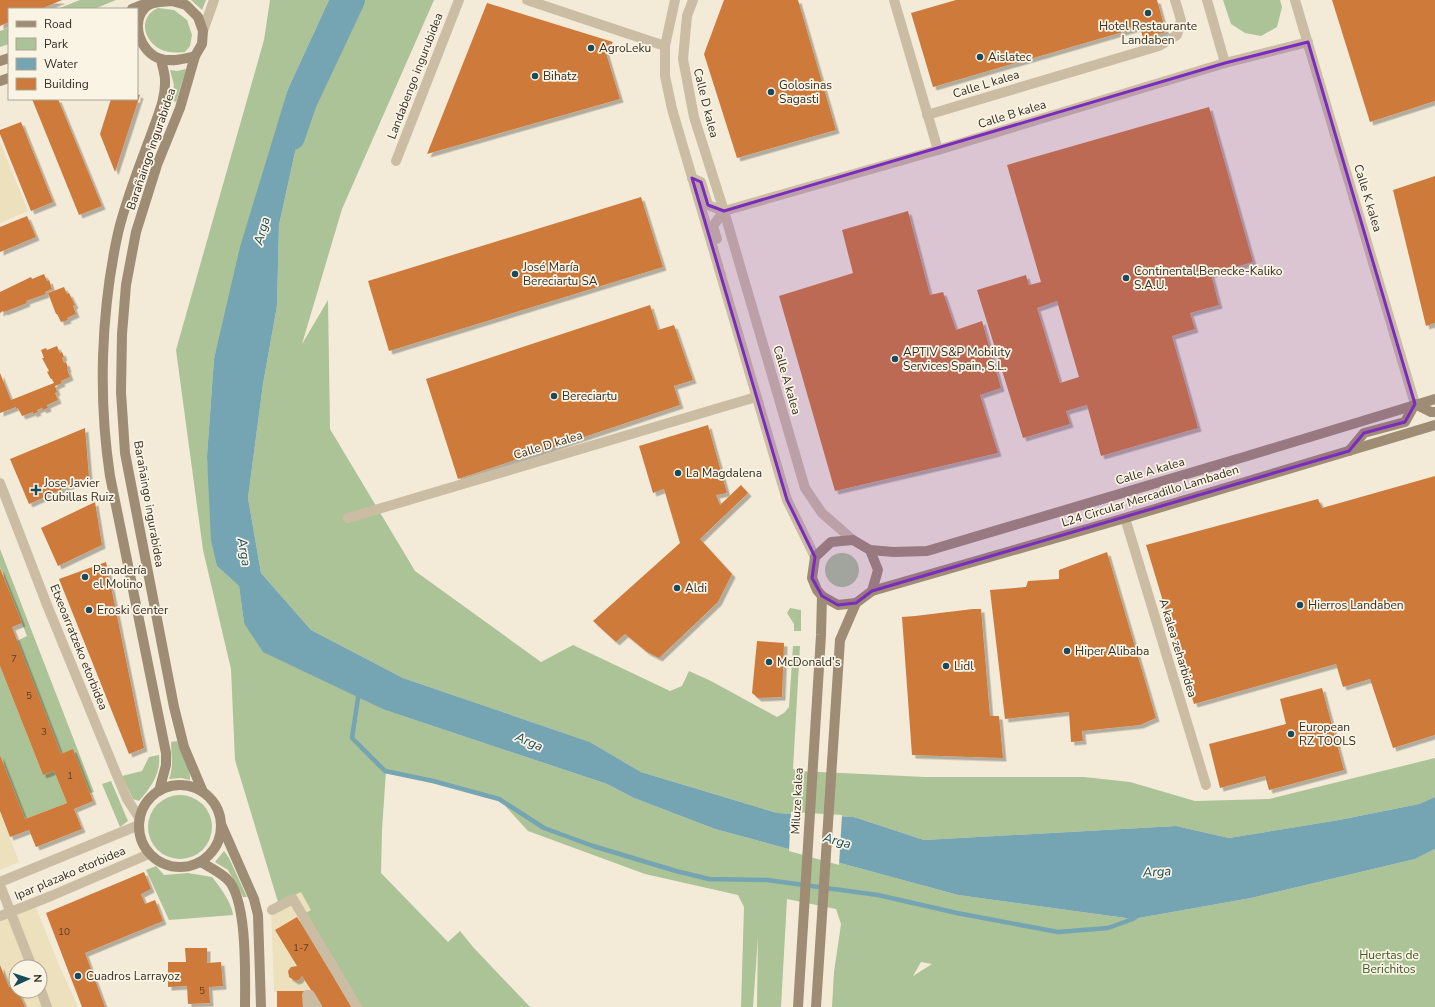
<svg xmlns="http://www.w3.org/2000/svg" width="1435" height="1007" viewBox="0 0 1435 1007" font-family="'Nunito Sans',sans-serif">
	<defs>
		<filter id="shadow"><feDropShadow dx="3.5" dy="3.5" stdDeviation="0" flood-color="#0004"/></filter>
	</defs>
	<rect width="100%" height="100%" fill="#f3ebd8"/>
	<g fill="#acc297" fill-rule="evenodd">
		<polygon points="80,0 116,0 94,9 57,9"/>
		<polygon points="191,0 206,0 202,10"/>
		<path d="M270 0H329L288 89 214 359 207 456 217 566 239 586 244 623 385 710 607 784 634 798 715 829 958 895 1133 919 1251 898 1415 859 1435 849V1007H832L834 972 841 924 836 909 787 899 781 1007H757L758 937 753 1007H741L744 907 738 895 645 874 528 831 499 799 386 771 382 830 381 873 448 942 460 931 473 947 530 1007H362L306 913 301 893 278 902 235 760 231 669 203 550 176 350 264 40ZM921 962 932 964 913 976Z"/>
		<polygon points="360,0 434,0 342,209 302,344 328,300 330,429 415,571 541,662 573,645 670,691 682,686 689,671 711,681 777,717 784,713 789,707 793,646 800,646 793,769 799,771 925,777 1084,777 1130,782 1195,801 1269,799 1435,758 1435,797 1419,804 1339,820 1229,838 1176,826 924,840 854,817 777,813 641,772 590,742 403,678 311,630 261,573 248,498 263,384 277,306 279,225 297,143 306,84 343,46"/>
		<polygon points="1223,0 1280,0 1282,7 1277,27 1261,36 1245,33 1231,24"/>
		<path d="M158 8 174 10 187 20 192 35 190 46 185 52C176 53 168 53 160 49 143 40 138 17 158 8Z"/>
		<polygon points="9,28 9,44 0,47 0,31"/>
		<polygon points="186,69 176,102 172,100 174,85 170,70 177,71"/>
		<polygon points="0,549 94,792 90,793 73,750 61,754 17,641 27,636 0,567"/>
		<circle cx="842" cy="570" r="17"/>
		<polygon points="790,608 801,610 801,631 794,631 794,624 787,613"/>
		<polygon points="0,666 43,775 54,771 67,803 25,819 0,755"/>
		<path d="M177 741C181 752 191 769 190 780L181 778 169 779C174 767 171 754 171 742Z"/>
		<path d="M159 755C161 774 151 787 139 801L133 799 122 776 142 771 149 757Z"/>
		<polygon points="111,781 128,821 120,827 102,784"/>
		<circle cx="180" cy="827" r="32"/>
		<polygon points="224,851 229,858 247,897 243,897 228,870 215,862"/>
		<path d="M156 866 164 875 188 873 212 877C220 887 232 903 233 915L169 920 146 870Z"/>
	</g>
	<g fill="#ece0bd">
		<polygon points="0,142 28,211 0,223"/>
		<polygon points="0,811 19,862 0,870"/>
		<polygon points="301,892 311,910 306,913 352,1007 297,917 275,930 297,966 291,967 288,971 288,975 290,979 295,981 299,980 302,976 322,1007 305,1007 304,991 274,992 271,906"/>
		<polygon points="34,902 59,965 78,1007 25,1007 19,991 40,991 40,967 16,967 16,984 9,987 0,965 0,916"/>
	</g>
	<polygon fill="#75a4b2" points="329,0 360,0 343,46 306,85 297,143 279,225 277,306 263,384 248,498 261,573 311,630 403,678 590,742 641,772 777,813 854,817 924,840 1176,826 1229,838 1339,820 1419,804 1435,797 1435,849 1415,859 1251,898 1133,919 958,895 715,829 634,798 607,784 385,710 263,652 244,623 239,586 217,566 211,540 207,456 214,359 240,247 288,89"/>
	<polygon fill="#f3ebd8" points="791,812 842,815 839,865 789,851"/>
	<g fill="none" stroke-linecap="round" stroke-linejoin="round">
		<polyline stroke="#75a4b2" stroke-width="4.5" points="358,691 358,698 352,738 385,771 433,781 499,799 544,828 593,846 676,871 709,879 767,880 878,895 957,913 1058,932 1108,928 1133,919 1137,916"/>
		<polyline stroke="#75a4b2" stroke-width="26" points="292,137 304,102 352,0"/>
	</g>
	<g fill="#ce7a3a" fill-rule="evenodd" filter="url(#shadow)">
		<polygon points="0,0 62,0 41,9 9,9 9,22 0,26"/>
		<polygon points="724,0 798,0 836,130 737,158 704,54"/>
		<polygon points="956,0 1157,0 1166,32 1143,38 1140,27 933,87 911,13"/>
		<polygon points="1332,0 1435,0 1435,101 1370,122"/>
		<polygon points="487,3 613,42 606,53 620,99 427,154"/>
		<polygon points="137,94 140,95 115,172 100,134 111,99 137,99"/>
		<polygon points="32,99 58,99 102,206 79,215"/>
		<path d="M1209 107 1253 262 1211 274 1219 305 1190 313 1195 329 1172 336 1198 428 1101 456 1087 405 1066 411 1070 424 1023 438 977 290 1026 275 1029 285 1041 282 1007 165ZM1057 301 1079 377 1060 383 1037 308Z"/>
		<polygon points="21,122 53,202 31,211 0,134 0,130"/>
		<polygon points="1435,176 1435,323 1426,326 1393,190"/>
		<polygon points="641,197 663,267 389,351 368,281"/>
		<polygon points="908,211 930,295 943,292 956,330 982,321 1001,388 980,395 998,453 835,491 779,296 853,273 842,230"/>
		<polygon points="27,216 36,237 0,252 0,227"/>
		<polygon points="44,274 47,281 49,280 52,289 45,292 46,294 26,301 27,303 4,312 3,311 0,313 0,292 31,277 32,279"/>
		<polygon points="64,287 67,294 69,293 75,305 73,306 76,314 67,318 68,320 61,322 57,314 56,314 48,293"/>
		<polygon points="650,305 658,330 674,325 693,380 674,386 680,405 458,479 426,379"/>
		<polygon points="57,346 60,353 62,352 64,357 62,358 64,363 66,362 68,369 67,369 70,377 61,381 62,383 55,386 57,392 55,393 58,400 47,405 48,408 43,410 42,408 37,410 38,412 33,414 33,412 22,416 18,408 16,409 16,407 0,413 0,373 11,400 54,383 52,379 51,379 47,372 49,371 42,358 44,358 41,350 46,348 47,350"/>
		<polygon points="708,425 727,493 716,495 720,505 741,485 748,493 700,539 732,574 718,602 659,658 647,652 625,634 616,642 593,621 680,543 664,489 653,493 639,446"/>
		<polygon points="85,428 89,477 29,504 10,459"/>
		<polygon points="1435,476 1435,735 1393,748 1370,679 1343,687 1336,664 1194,704 1146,545 1318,499 1322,508"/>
		<polygon points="95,502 102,545 58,566 41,528"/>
		<polygon points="1107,552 1156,718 1140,725 1082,731 1083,741 1071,742 1069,712 1005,719 990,590 1026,587 1028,581 1059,579 1059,570"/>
		<polygon points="106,562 144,748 129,754 59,579"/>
		<polygon points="0,568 22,623 12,627 61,754 73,749 93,801 74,809 82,829 36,847 29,830 10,837 0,811 0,755 25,819 67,803 54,771 43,775 0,666"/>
		<polygon points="973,609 981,609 990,716 999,716 1003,758 912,755 902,617 915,616"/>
		<polygon points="757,641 784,643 782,697 758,698 752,693"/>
		<polygon points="1322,688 1344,770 1269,790 1265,776 1220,788 1209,744 1286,724 1280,699"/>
		<polygon points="144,872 151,889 141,894 145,904 155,900 163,921 85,953 105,1007 82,1007 46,913"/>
		<polygon points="297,917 352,1007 322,1007 302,976 299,980 295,981 289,977 288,971 291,967 297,966 275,930"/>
		<polygon points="185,948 207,948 207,963 221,962 223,986 209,987 210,1003 188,1004 187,986 168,987 168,962 186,962"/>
		<polygon points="0,965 9,987 16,984 16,991 18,991 25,1007 0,1007"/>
		<rect x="277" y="991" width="28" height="16"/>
	</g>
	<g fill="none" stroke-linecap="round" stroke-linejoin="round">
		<g stroke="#cbbda3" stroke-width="10">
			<polyline points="0,885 32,967"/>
			<polyline points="272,910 293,899 357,1007"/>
			<polyline points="40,988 47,1007"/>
			<polyline points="308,1007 307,995 310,995 317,1007"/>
		</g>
		<g stroke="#cbbda3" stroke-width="10">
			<polyline points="527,0 665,46"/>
			<polyline points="894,0 938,150"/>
			<polyline points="1207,0 1225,63"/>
			<polyline points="1295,0 1415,404"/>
			<polyline points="203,31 214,0"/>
			<polyline points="927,115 1159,46 1177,35 1181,20 1175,0"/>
			<polyline points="396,161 459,0"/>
			<polyline points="724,211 938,150 1225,63 1308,42"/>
			<polyline points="0,483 47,605 116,773 127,799 140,819"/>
			<polyline points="348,518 756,397"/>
			<polyline points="1125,518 1206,785"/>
		</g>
		<g stroke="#cbbda3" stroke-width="10">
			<polyline points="675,0 665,46 665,76 672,109 787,500 815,557"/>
			<polyline points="693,0 687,16 683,59 694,117 724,211 805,488 822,513 853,540"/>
			<polyline points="692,178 701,182 708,205 724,211"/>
			<polyline points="717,239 713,226 724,211"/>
			<polyline points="0,882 139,825"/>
			<polyline points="0,916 51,896 149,854"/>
		</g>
		<g stroke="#9f8c74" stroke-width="10">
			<path d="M172 1 186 5 198 17 203 31 202 44 195 56C184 59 172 62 161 59 140 53 129 21 147 6 153 1 164 2 172 1Z"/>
			<polyline points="132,9 142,5 148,5"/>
			<polyline points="195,56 180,108 157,165 136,232 126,285 122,334 121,392 125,453 174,707 184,747 203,792"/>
			<polyline points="0,61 9,58"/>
			<polyline points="0,81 9,78"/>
			<polyline points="1349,451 1364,433 1405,422 1415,404 1431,412 1435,412"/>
			<polygon points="853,540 870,550 878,570 872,591 856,603 838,605 822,596 817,590 812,578 815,557 831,542"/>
			<polyline points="870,550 894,552 927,551 1244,457 1435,399"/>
			<polyline points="872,591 1125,518 1435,425"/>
			<circle cx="180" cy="826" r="41"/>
			<path d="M159 791 166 765V753L110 476C98 397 101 311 118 233 126 199 139 167 151 135 157 117 166 99 165 80 165 73 162 66 161 59"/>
			<polyline points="221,824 254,899 258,915 261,1007"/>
			<path d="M201 862C209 867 220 872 227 879 248 899 245 977 245 1007"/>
			<polyline points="798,1007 821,635 822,596"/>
			<polyline points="816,1007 840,640 856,603"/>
		</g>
	</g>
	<path fill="#7b2cbf" fill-opacity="0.2" stroke="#7b2cbf" stroke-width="3" stroke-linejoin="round" d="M1308 42 1415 404 1405 422 1364 433 1349 451 872 591 856 603 838 605 822 596 812 578 815 557 787 500 692 178 701 182 708 205 724 211 1225 63Z"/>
	<g fill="#19495a" stroke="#faf4e4" stroke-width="1.5">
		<circle cx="1148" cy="13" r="4"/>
		<circle cx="591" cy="48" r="4"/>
		<circle cx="980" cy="57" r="4"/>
		<circle cx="535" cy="76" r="4"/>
		<circle cx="771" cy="92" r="4"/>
		<circle cx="515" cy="274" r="4"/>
		<circle cx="1126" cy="278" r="4"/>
		<circle cx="895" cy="359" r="4"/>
		<circle cx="554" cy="396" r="4"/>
		<circle cx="678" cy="473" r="4"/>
		<path d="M34 484h4v4h4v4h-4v4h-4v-4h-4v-4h4z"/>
		<circle cx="85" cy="577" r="4"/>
		<circle cx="677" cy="588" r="4"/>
		<circle cx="1300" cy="605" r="4"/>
		<circle cx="89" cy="610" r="4"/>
		<circle cx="1067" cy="651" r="4"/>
		<circle cx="769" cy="662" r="4"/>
		<circle cx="946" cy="666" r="4"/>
		<circle cx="1291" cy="734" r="4"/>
		<circle cx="78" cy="976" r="4"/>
	</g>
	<g text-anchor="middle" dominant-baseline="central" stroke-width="3.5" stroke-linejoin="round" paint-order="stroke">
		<g font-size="10" fill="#5c412b">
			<text x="14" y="659">7</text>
			<text x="29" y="696">5</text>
			<text x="44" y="732">3</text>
			<text x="70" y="776">1</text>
			<text x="64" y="932">10</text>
			<text x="301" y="948">1-7</text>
			<text x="202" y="991">5</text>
		</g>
		<g font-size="12" fill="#362e26" stroke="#faf4e4" text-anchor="start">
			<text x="1148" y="26" text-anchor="middle">Hotel Restaurante<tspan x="1148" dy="14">Landaben</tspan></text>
			<text x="599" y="48">AgroLeku</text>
			<text x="988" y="57">Aislatec</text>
			<text x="543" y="76">Bihatz</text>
			<text x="779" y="85">Golosinas<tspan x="779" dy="14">Sagasti</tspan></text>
			<text x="523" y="267">José María<tspan x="523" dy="14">Bereciartu SA</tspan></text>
			<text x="1134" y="271">Continental,Benecke-Kaliko<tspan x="1134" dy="14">S.A.U.</tspan></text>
			<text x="903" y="352">APTIV S&amp;P Mobility<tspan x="903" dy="14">Services Spain, S.L.</tspan></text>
			<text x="562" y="396">Bereciartu</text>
			<text x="686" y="473">La Magdalena</text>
			<text x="44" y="483">Jose Javier<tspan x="44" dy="14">Cubillas Ruiz</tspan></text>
			<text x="93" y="570">Panadería<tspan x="93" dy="14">el Molino</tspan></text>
			<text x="685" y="588">Aldi</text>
			<text x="1308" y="605">Hierros Landaben</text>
			<text x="97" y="610">Eroski Center</text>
			<text x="1075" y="651">Hiper Alibaba</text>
			<text x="777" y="662">McDonald's</text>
			<text x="954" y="666">Lidl</text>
			<text x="1299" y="727">European<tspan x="1299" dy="14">RZ TOOLS</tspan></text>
			<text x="86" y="976">Cuadros Larrayoz</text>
		</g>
		<g font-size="12" fill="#362e26" stroke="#faf4e4">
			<text transform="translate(415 76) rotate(-69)">Landabengo ingurubidea</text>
			<text transform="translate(986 84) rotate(-17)">Calle L kalea</text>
			<text transform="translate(706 103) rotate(76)">Calle D kalea</text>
			<text transform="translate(1012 114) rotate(-17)">Calle B kalea</text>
			<text transform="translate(151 149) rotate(-71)">Barañaingo ingurabidea</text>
			<text transform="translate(1368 198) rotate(73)">Calle K kalea</text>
			<text transform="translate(787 380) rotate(74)">Calle A kalea</text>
			<text transform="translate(548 445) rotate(-17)">Calle D kalea</text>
			<text transform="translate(1150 471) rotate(-16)">Calle A kalea</text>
			<text transform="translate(1150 496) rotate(-17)">L24 Circular Mercadillo Lambaden</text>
			<text transform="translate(149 504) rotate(80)">Barañaingo ingurabidea</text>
			<text transform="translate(79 647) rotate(68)">Etxeoarratzeko etorbidea</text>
			<text transform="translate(1178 648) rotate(73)">A kalea zeharbidea</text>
			<text transform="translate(797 801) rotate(-87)">Miluze kalea</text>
			<text transform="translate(70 873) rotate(-23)">Ipar plazako etorbidea</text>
		</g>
		<g font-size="12" fill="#3c5628" stroke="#faf4e4">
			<text x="1389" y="955">Huertas de<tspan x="1389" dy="14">Berichitos</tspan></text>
		</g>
		<g font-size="13" font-style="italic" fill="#19495a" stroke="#faf4e4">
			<text transform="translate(262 231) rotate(-74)">Arga</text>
			<text transform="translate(244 552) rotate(80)">Arga</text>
			<text transform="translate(529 742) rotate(23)">Arga</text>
			<text transform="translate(837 841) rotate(15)">Arga</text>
			<text transform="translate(1157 872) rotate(-3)">Arga</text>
		</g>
	</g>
	<rect x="8" y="8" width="130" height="92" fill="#faf4e4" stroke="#aca598"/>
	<rect x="16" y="21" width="20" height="6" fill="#9f8c74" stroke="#aca598"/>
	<text x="44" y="28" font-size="12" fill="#362e26">Road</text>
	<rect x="16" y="38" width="20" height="12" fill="#acc297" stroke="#aca598"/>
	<text x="44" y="48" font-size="12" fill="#362e26">Park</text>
	<rect x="16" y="58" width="20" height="12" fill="#75a4b2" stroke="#aca598"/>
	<text x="44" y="68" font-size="12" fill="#362e26">Water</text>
	<rect x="16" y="78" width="20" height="12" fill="#ce7a3a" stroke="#aca598"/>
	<text x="44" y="88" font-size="12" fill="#362e26">Building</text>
	<g transform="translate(28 979) rotate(87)"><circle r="19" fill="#faf4e4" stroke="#aca598"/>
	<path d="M0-3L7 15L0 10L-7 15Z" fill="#19495a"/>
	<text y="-6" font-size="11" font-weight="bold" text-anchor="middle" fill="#362e26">N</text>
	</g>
</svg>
